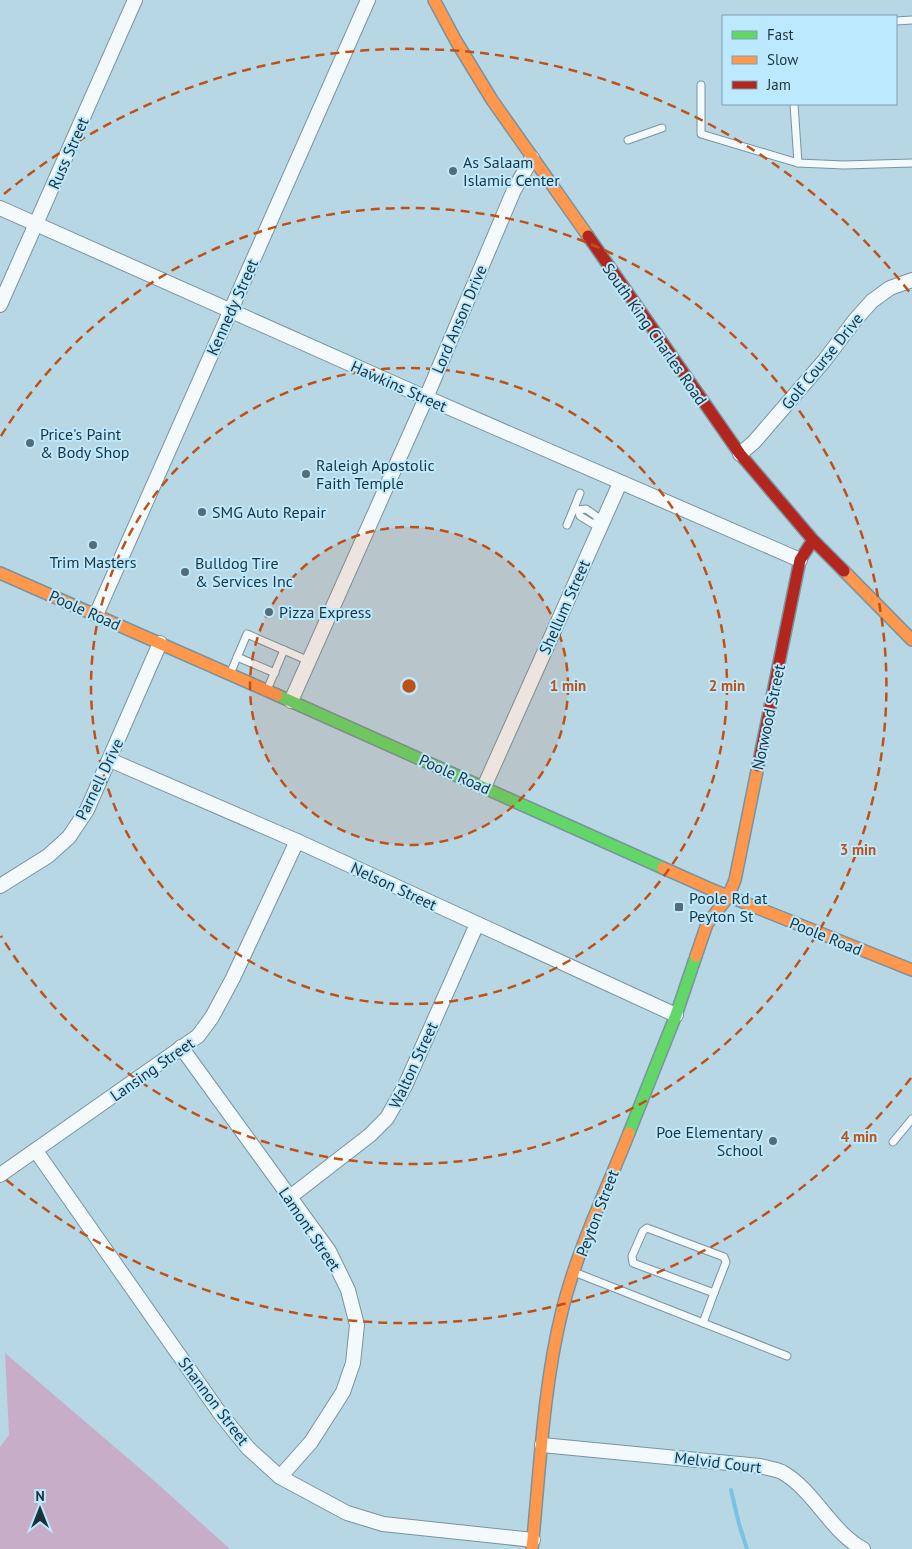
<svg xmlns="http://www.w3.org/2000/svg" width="912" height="1549" viewBox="0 0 912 1549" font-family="'PT Sans',sans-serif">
	<rect width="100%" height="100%" fill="#b8d7e5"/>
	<polygon fill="#c8adc8" points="5,1353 151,1478 230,1549 0,1549 0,1447 9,1435"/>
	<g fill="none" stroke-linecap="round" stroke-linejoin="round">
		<polyline stroke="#78c2e2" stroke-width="4" points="731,1490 739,1524 747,1549"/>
		<defs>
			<g id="lane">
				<polyline points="896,21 912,20"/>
				<polyline points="701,85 701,134 798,163"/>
				<polyline points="794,104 798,163 844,165 912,163"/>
				<polyline points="628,140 662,128"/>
				<polyline points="578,510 574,508 580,493"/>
				<polyline points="598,522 593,524 580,516 578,510 586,509 596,516 598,522 601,523"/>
				<polyline points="567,525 574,508"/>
				<polyline points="237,657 275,673"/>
				<polyline points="230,674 247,634 309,661"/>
				<polyline points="267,690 284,650"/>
				<polyline points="893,1142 912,1119"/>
				<polygon points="647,1228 724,1257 726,1262 714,1293 633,1263 632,1256 643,1231"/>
				<polyline points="574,1272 787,1356"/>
				<polyline points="703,1323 714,1293"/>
			</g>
			<g id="street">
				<polyline points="0,208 411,391 800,560"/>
				<polyline points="0,305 135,0"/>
				<polyline points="740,454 754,442 824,361 855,320 872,301 890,288 912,280"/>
				<polyline points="96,615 368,0"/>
				<polyline points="291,701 426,398 514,190 532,158"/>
				<polyline points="110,760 297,841 676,1015"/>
				<polyline points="484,787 620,483"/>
				<polyline points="0,886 48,856 69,837 87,810 160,643"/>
				<polyline points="181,1047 329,1251 348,1290 357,1325 353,1363 343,1392 311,1442 280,1477"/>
				<polyline points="36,1151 219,1412 248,1448 280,1477 347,1513 383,1524 533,1540"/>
				<polyline points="0,1175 198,1036 212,1017 233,978 297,841"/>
				<polyline points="290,1197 370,1135 387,1118 405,1086 477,924"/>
				<path d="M542 1445 760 1466C767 1468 775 1469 782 1472 815 1491 830 1531 863 1549"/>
			</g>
			<g id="fast">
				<polyline points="277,695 663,868"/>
				<polyline points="629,1133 676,1015 696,956"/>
			</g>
			<g id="slow">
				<polyline points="434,0 456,41 492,100 588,236"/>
				<polyline points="844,571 912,640"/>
				<polyline points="0,573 277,695"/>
				<polyline points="663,868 708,888 912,970"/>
				<polyline points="696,956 707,924 728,897 735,880 758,766"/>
				<path d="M532 1549C540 1470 543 1388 562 1311 577 1250 606 1191 629 1133"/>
			</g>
			<g id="jam">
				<polyline points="588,236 740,454 813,540 844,571"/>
				<polyline points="758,766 800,560 813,540"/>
			</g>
		</defs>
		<use href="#lane" stroke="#7a939e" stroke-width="9"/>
		<use href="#street" stroke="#7a939e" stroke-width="16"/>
		<use href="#fast" stroke="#7a939e" stroke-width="14"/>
		<use href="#slow" stroke="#7a939e" stroke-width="14"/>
		<use href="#jam" stroke="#7a939e" stroke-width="14"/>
		<use href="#lane" stroke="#f4f9fb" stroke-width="7"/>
		<use href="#street" stroke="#f4f9fb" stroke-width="14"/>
		<use href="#fast" stroke="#63d668" stroke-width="11"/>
		<use href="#slow" stroke="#ff974d" stroke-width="11"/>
		<use href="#jam" stroke="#b3261e" stroke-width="11"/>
	</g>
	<circle cx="409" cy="686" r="159" fill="#bf5116" fill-opacity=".12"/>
	<g fill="none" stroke="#bf5116" stroke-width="2.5" stroke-dasharray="9 6">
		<circle cx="409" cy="686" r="159"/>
		<circle cx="409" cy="686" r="318"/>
		<path d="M1 436A478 478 0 1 1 1 936"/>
		<path d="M911 1078A637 637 0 0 1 4 1178M4 194A637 637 0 0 1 911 294"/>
	</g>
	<g fill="#536c78" stroke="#bce9fe" stroke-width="2">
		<circle cx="453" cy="171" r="5"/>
		<circle cx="30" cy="443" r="5"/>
		<circle cx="306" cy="474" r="5"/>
		<circle cx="202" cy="512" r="5"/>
		<circle cx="93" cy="545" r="5"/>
		<circle cx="185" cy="572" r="5"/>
		<circle cx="269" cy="612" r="5"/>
		<rect x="674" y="902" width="10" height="10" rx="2.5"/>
		<circle cx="773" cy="1141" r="5"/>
	</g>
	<g text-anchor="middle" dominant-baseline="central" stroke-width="4" stroke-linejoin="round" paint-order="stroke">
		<g font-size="16" fill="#1c333d" stroke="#bce9fe">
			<text transform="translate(68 153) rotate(-66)">Russ Street</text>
			<text transform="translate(232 307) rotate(-66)">Kennedy Street</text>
			<text transform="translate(459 319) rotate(-67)">Lord Anson Drive</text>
			<text transform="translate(655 334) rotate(55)">South King Charles Road</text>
			<text transform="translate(822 361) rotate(-51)">Golf Course Drive</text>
			<text transform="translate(399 386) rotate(24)">Hawkins Street</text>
			<text transform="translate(564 607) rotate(-66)">Shellum Street</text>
			<text transform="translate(85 610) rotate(24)">Poole Road</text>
			<text transform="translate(768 717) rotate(-78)">Norwood Street</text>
			<text transform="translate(455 774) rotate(24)">Poole Road</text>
			<text transform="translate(99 779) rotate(-64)">Parnell Drive</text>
			<text transform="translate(394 886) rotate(25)">Nelson Street</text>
			<text transform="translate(826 936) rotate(22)">Poole Road</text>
			<text transform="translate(413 1065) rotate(-65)">Walton Street</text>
			<text transform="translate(152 1069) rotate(-35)">Lansing Street</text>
			<text transform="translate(597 1213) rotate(-69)">Peyton Street</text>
			<text transform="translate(310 1229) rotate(56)">Lamont Street</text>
			<text transform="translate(214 1401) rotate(53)">Shannon Street</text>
			<text transform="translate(718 1462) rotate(7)">Melvid Court</text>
		</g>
		<g font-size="16" fill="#1c333d" stroke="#bce9fe" text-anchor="start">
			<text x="463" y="162">As Salaam<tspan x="463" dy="18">Islamic Center</tspan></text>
			<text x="40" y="434">Price's Paint<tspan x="40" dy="18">&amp; Body Shop</tspan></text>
			<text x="316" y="465">Raleigh Apostolic<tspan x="316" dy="18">Faith Temple</tspan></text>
			<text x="212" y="512">SMG Auto Repair</text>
			<text x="93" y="562" text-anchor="middle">Trim Masters</text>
			<text x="195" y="563">Bulldog Tire<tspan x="195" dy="18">&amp; Services Inc</tspan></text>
			<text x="279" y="612">Pizza Express</text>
			<text x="689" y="898">Poole Rd at<tspan x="689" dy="18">Peyton St</tspan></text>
			<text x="763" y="1132" text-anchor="end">Poe Elementary<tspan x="763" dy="18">School</tspan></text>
		</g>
	</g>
	<circle cx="409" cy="686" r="8" fill="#bf5116" stroke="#bce9fe" stroke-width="2.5"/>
	<g font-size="15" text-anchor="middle" font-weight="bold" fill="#bf5116" stroke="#bce9fe" stroke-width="4" stroke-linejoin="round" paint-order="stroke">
		<text x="568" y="691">1 min</text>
		<text x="727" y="691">2 min</text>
		<text x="858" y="855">3 min</text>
		<text x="859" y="1142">4 min</text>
	</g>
	<rect x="722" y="15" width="175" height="90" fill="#bce9fe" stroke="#7ca0b1"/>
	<rect x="732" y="31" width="25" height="8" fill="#63d668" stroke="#7ca0b1"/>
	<text x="767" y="40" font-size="15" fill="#1c333d">Fast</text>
	<rect x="732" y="56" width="25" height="8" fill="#ff974d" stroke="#7ca0b1"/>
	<text x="767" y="65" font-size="15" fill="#1c333d">Slow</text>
	<rect x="732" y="81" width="25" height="8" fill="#b3261e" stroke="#7ca0b1"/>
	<text x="767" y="90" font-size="15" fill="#1c333d">Jam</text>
	<g transform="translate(40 1509)" stroke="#bce9fe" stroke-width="4" paint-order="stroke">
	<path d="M0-4L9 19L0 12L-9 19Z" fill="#1c333d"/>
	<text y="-8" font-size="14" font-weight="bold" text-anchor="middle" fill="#1c333d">N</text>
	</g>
</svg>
